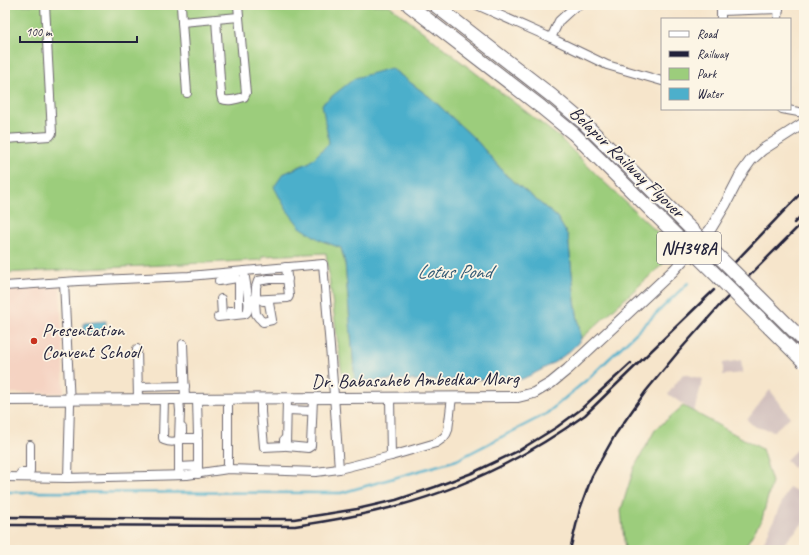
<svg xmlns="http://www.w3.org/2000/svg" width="809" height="555" viewBox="0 0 809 555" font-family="Caveat,sans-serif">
	<rect width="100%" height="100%" fill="#fcf5e5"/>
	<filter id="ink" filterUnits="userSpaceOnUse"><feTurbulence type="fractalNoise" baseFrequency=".025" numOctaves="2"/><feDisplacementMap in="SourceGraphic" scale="8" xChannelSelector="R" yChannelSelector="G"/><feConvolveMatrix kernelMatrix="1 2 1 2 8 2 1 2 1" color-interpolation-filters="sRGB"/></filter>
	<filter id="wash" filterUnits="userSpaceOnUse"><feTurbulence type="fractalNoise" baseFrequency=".012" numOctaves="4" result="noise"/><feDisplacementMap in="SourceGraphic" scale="16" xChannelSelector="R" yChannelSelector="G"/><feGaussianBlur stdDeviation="0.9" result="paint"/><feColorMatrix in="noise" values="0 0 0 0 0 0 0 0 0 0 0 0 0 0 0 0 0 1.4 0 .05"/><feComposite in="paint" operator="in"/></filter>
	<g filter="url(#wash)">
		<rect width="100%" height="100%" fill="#f6e5cb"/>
		<polygon fill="#f5d3c2" points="60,286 64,393 5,393 5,290"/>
		<g fill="#d1c0bd">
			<polygon points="741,360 743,373 723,375 723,363"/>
			<polygon points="683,374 703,379 694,412 668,394"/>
			<polygon points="770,390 790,417 774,431 755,427 747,420"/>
			<polygon points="801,445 804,448 804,458 793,468 786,460"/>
			<polygon points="789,487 804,495 804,522 778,550 760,550"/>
		</g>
		<g fill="#9ccd7c" stroke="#5f785c">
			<polygon points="5,5 389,5 464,64 559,137 602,180 677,251 581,339 575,301 568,236 557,217 507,176 476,140 431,98 391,68 329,143 310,162 283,174 320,240 341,248 345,263 355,381 343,382 326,253 262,256 262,260 5,273"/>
			<polygon points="683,406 762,449 772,482 762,519 743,550 625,550 621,510 634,468 655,430"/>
		</g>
		<g fill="#4cafcb" stroke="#376883">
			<path d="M391 68 431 98 476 140 507 176 557 217 568 236 575 301 581 339C569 356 541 371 522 379L355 381 345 263 341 248 320 240 300 227 286 209 274 187 283 174 310 162 329 143 322 104 355 78Z"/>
			<polygon points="106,321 105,333 84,334 84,323"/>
		</g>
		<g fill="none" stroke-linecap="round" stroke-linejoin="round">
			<polyline stroke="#4cafcb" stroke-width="2.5" points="5,492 341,493 457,460 546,414 589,378 688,283"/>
		</g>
	</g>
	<g filter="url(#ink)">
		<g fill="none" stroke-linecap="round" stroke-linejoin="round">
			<defs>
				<g id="minor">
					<path d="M181 5 182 22 216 19 221 95 222 99C228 102 237 99 244 97L246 93 239 17 216 19"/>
					<polyline points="238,5 239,17"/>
					<polyline points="477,5 551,38 607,65 662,81"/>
					<polyline points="721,11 779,9"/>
					<polyline points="721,19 721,5"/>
					<polyline points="778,19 779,5"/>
					<polyline points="182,22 187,93"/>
					<polyline points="551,38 559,21 572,9 580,5"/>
					<polyline points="782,109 804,113"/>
					<polyline points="5,139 50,136 52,133 45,5"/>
					<polyline points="219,281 237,278 239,281 239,310 236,311 230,311"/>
					<polyline points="64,282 70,405 68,478"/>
					<polyline points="5,286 78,281 189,276 323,264 334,395 339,469"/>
					<polyline points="221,299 222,316"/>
					<polyline points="256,299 256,287 258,281 269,279 288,279"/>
					<polyline points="248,300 288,298 289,296 286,267"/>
					<polyline points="255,302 256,314 259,318"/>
					<path d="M218 317 245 314C247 312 248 312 248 309 250 300 245 281 244 271"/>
					<polyline points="262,321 263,322 272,320 269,303 267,301 263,301"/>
					<polyline points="183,344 185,399"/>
					<polyline points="137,349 138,399"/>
					<polyline points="138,387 185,386"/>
					<polyline points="390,398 391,456"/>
					<path d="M164 399 163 438 164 440C169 442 175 442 179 440L180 411 179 399"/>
					<polyline points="228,399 228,469"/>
					<polyline points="261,399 261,412 264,447 284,446 284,440"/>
					<polyline points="287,399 286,445 287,446 308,448 311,446 313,398"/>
					<polyline points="287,410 312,411"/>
					<polyline points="182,428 182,435 185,438 197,438 198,436 197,399"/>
					<polyline points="179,467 198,466"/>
					<polyline points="21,473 28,473 30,471 30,445"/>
					<polyline points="179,475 179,442 181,439 196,439 198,440 198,474"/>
					<path d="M5 477 68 478 187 475 228 469 316 472 339 469 391 456 436 443C442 439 446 437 448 430L452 397"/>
				</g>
				<polyline id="tertiary" points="5,400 518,397 534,393 551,383 568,369 674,270 710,230 725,205 741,174 751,160 762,150 804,123"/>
				<g id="trunk">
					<polyline points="409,5 541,107 574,134"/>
					<polyline points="435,5 552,96 584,123"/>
				</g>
			</defs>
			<use href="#minor" stroke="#6c666d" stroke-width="10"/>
			<use href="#tertiary" stroke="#6c666d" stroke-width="12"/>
			<use href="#trunk" stroke="#6c666d" stroke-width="15"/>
			<use href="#minor" stroke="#fff" stroke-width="8"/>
			<use href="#tertiary" stroke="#fff" stroke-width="10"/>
			<use href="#trunk" stroke="#fff" stroke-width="13"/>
			<g stroke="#22223b" stroke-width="2.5">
				<polyline points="794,223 804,213"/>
				<polyline points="715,283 804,190"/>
				<polyline points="5,517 208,519 294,519 326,514 357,509 396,500 435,487 472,473 518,451 557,427 580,410 631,363"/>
				<path d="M5 525 295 526C329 521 363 515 397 506 464 488 528 456 585 415L714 290"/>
				<polyline points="570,550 580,509 592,476 615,435 646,391 679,351 720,305 804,221"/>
			</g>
			<defs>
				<g id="trunk-bridge">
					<polyline points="584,123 804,341"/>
					<polyline points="574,134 804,362"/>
				</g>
			</defs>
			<use href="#trunk-bridge" stroke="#6c666d" stroke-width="15" stroke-linecap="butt"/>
			<use href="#trunk-bridge" stroke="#fff" stroke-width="13"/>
		</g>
	</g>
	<circle fill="#c8321e" stroke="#fcf5e5" stroke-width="1.5" cx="34" cy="341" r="4"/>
	<g text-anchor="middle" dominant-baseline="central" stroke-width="3.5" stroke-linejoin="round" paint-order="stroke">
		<rect fill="#fcf5e5" stroke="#63616e" stroke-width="1" x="657" y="232" width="64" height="32" rx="3"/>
		<g font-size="18" font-weight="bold" fill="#22223b">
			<text x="689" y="248">NH348A</text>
		</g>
		<g font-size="19" fill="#22223b" stroke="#fcf5e5">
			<text transform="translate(627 162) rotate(44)">Belapur Railway Flyover</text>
			<text transform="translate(415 380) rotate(-1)">Dr. Babasaheb Ambedkar Marg</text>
		</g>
		<g font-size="19" fill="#22223b" stroke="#fcf5e5" text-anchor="start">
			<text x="42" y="330">Presentation<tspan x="42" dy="22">Convent School</tspan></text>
		</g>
		<g font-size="20" font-style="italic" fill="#335a75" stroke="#fcf5e5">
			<text x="454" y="271">Lotus Pond</text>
		</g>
	</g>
	<rect width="809" height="555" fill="none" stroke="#fcf5e5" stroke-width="20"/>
	<rect x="661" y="18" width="130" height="92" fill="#fcf5e5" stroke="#a5a1a1"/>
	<rect x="669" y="31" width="20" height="6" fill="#ffffff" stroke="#a5a1a1"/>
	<text x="697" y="38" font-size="12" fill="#22223b">Road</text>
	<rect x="669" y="51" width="20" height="6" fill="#22223b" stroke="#a5a1a1"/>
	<text x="697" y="58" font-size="12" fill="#22223b">Railway</text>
	<rect x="669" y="68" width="20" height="12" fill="#9ccd7c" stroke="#a5a1a1"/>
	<text x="697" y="78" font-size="12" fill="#22223b">Park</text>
	<rect x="669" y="88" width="20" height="12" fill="#4cafcb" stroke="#a5a1a1"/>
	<text x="697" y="98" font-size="12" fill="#22223b">Water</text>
	<path d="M20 36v6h117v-6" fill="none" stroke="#22223b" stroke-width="2"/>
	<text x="26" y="36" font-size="12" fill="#22223b" stroke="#fcf5e5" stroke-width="3" paint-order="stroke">100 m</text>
</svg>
